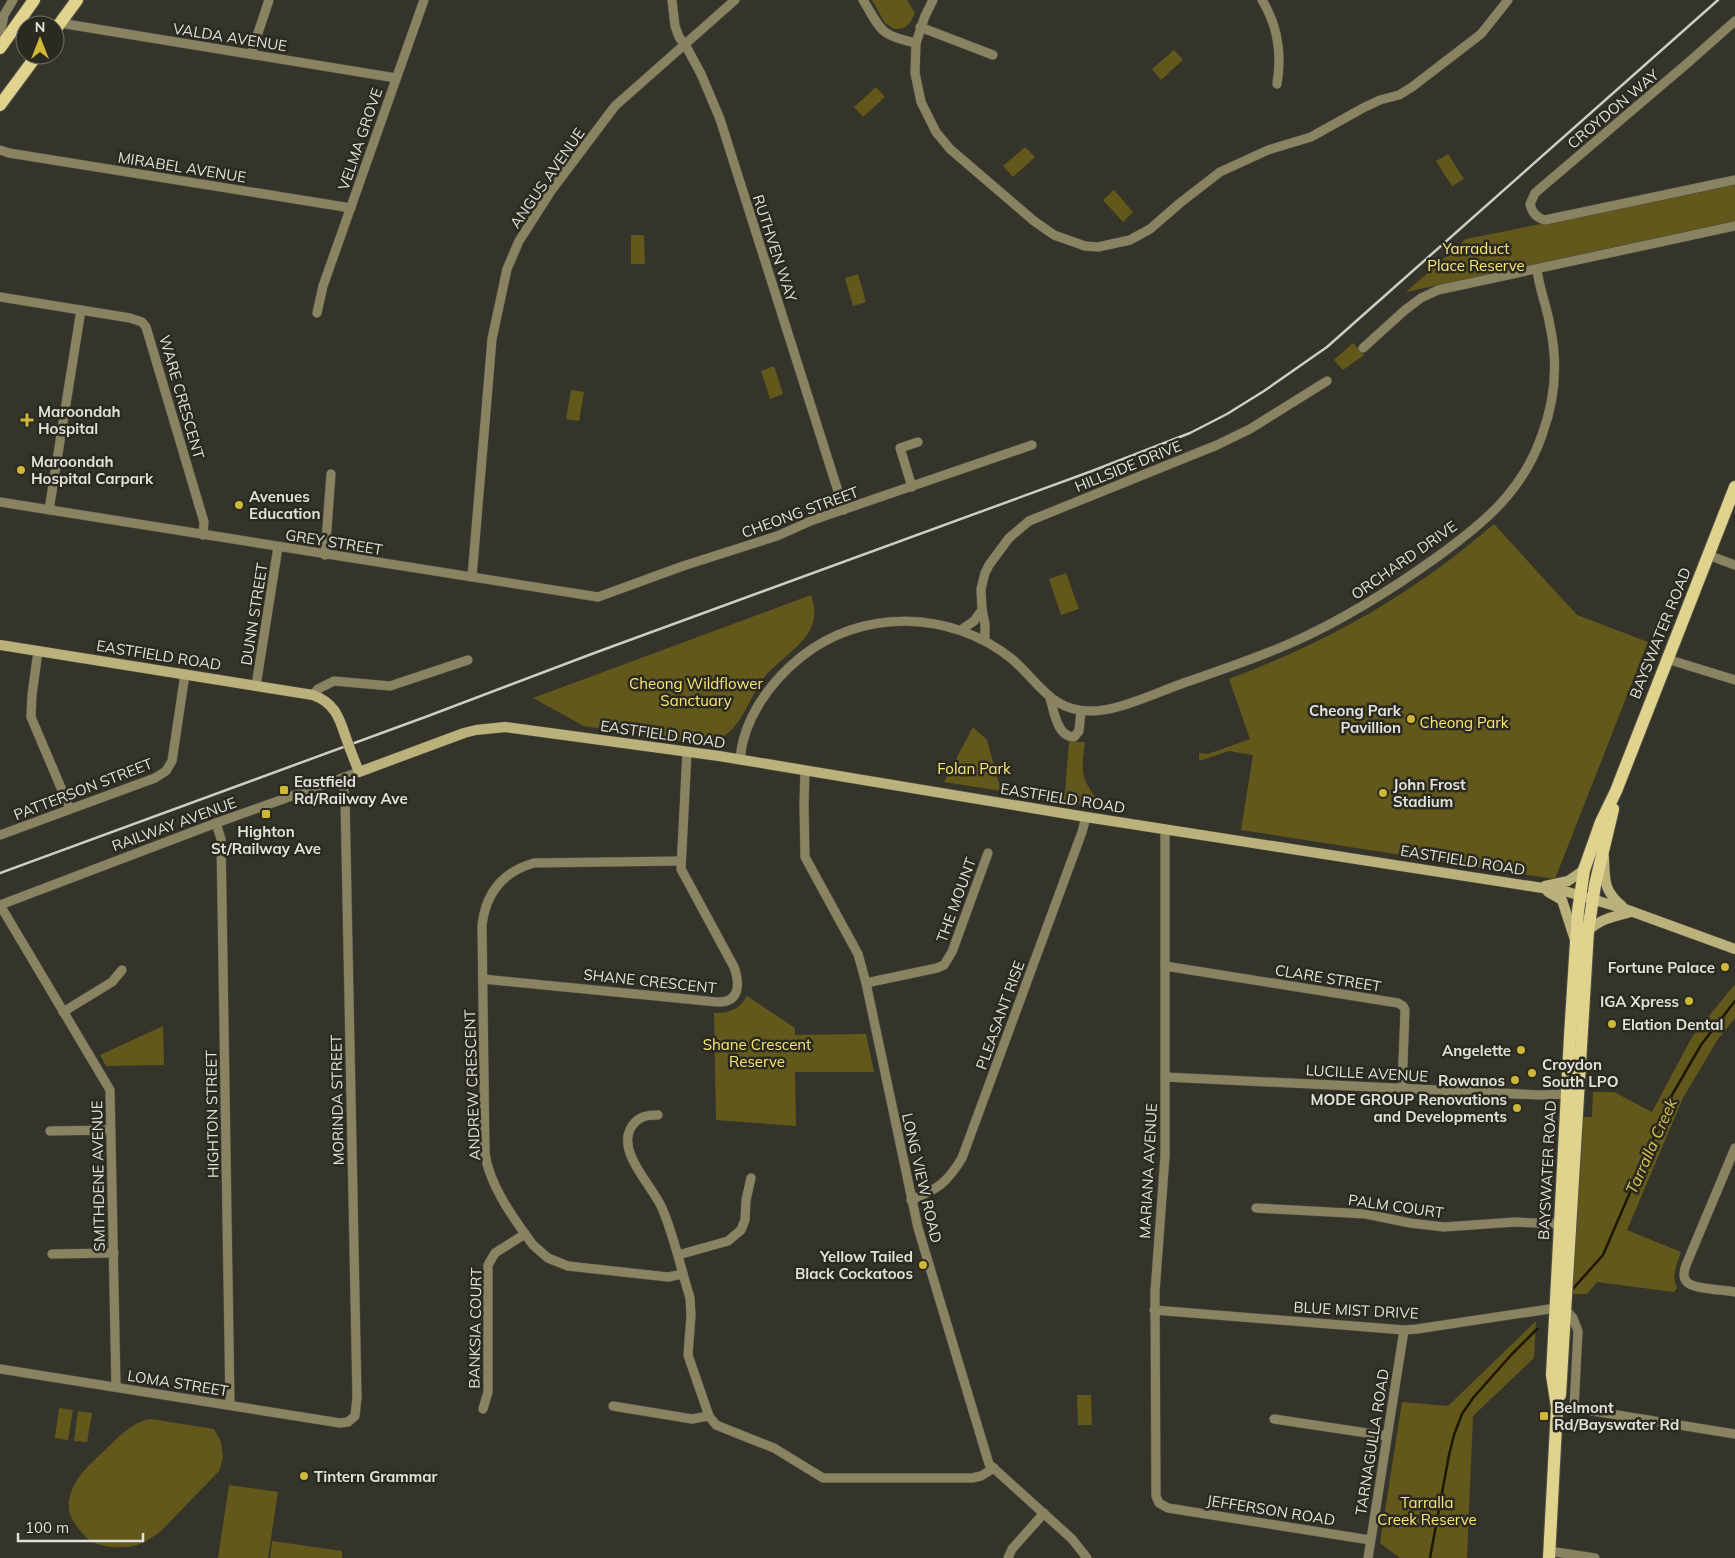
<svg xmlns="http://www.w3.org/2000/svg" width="1735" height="1558" viewBox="0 0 1735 1558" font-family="Mulish,sans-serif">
	<rect width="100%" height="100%" fill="#35342a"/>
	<g fill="#63581b">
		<path d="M872 0H907L915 13C910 24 906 30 894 29L885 23Z"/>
		<polygon points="1174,50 1183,60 1161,80 1152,69"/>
		<polygon points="876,87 885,97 863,117 854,107"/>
		<polygon points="1025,147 1035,157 1013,177 1003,166"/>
		<polygon points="1448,154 1464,179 1452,186 1436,161"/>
		<polygon points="1735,185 1735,221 1406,292 1466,239"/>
		<polygon points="1114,190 1133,212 1123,222 1103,200"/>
		<polygon points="631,235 644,235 645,264 631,264"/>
		<polygon points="858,274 866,302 853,306 845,278"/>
		<polygon points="1353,343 1364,355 1343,370 1334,360"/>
		<polygon points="774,366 783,394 770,399 761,371"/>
		<polygon points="571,390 584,392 579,421 566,419"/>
		<path d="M1494 524 1577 615 1648 642 1555 879 1241 830 1253 755 1229 751 1199 761V753L1208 754 1250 739 1229 679C1330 641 1413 594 1494 524Z"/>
		<polygon points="1066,573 1079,609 1061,615 1049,579"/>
		<path d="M811 595C815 606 816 617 811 628 804 644 779 661 766 675 753 691 743 722 728 733 718 741 706 744 693 743L584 726 533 698Z"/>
		<polygon points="973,727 987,740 1001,791 944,782"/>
		<path d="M1069 742H1085C1081 772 1080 777 1099 802L1093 806 1061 801 1060 798 1065 792Z"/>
		<path d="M1735 984V1018L1718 1039 1683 1098 1627 1230 1681 1252C1677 1265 1671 1275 1677 1288L1674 1292 1597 1282 1587 1294H1571L1580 1117H1592L1593 1092H1614L1652 1112 1692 1037Z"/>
		<path d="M747 996 795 1028V1035L866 1034 874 1072H795L796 1126 716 1120 714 1013C729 1013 739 1010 747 996Z"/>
		<polygon points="163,1026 164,1065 106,1066 100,1055"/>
		<polygon points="1536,1321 1534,1358 1473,1416 1467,1558 1400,1558 1380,1543 1402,1402 1448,1406"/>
		<polygon points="1077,1395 1091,1395 1092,1425 1078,1425"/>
		<polygon points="59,1408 73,1410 68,1440 55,1438"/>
		<polygon points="78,1411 92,1413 87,1442 74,1441"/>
		<path d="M151 1419 214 1429 221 1442 223 1458 219 1471 160 1532C154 1536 147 1541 140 1544 128 1549 107 1548 95 1543 88 1541 80 1531 76 1525 68 1515 67 1504 71 1493 77 1474 94 1461 107 1448 120 1436 132 1422 151 1419Z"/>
		<polygon points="229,1485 278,1492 268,1558 218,1558"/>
		<polygon points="272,1541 342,1551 342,1558 270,1558"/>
	</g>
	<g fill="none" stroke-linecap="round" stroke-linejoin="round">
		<g stroke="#1c1700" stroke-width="2.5">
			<polyline points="1571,1291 1603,1255 1672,1095 1701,1045 1735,1001"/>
			<polyline points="1430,1558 1449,1455 1454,1435 1462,1414 1473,1398 1512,1354 1537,1329"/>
		</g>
		<defs>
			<g id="street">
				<polyline points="672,0 675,26 679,37 687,48 701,74 720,119 844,510"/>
				<path d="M863 0C882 31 879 35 916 43L915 73 921 102 936 132 950 149 1034 221 1054 235 1085 246 1098 247 1130 240 1150 229 1180 203 1220 172 1268 150 1311 137 1363 108 1380 100 1399 95 1412 87 1481 34 1508 0"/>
				<path d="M1262 0C1278 26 1282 54 1277 84"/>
				<path d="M1735 21 1690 61 1535 193 1530 204C1532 213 1537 218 1545 220L1735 180"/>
				<polyline points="60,23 396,78"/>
				<polyline points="920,27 993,55"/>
				<polyline points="0,35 4,15 13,0"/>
				<polyline points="916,43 925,16 933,0"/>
				<polyline points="251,54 269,0"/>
				<polyline points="0,150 9,153 351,208"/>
				<polyline points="0,297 130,318 142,322 146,327 204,522 203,535"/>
				<polyline points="317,313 323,286 424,0"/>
				<polyline points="1363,348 1405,310 1421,298 1438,290 1735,226"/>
				<polyline points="912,487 900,448 918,442"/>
				<polyline points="0,502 598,597 683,566 777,536 813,520 1032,445"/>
				<polyline points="49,510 81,310"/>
				<polyline points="325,555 331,474"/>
				<polyline points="1708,555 1735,565"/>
				<polyline points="472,577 492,339 507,269 519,241 551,191 615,106 735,0"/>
				<polyline points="982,610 985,624 985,641"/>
				<polyline points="961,630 974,621 982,610 981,589 985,573 989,565 1009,538 1029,521 1217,445 1250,429 1327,381"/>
				<polyline points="38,651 32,695 31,717 70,809"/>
				<polyline points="1667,659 1735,680"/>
				<polyline points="256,686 278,547"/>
				<polyline points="313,695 318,689 334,681 390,686 468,660"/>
				<path d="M1050 698C1054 711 1057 737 1074 737L1079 731 1081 711"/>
				<path d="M740 760C743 719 770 682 801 657 862 608 951 610 1012 659 1039 682 1051 712 1092 711 1118 711 1156 693 1181 684 1218 671 1255 659 1291 643 1343 620 1391 590 1437 557 1484 523 1523 491 1542 435 1555 400 1558 362 1550 326 1547 306 1539 289 1537 269"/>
				<polyline points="805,771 804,804 805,857 858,954 866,983 918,1228 989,1464 1072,1539 1087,1558"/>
				<polyline points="216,823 221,839 230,1405"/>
				<polyline points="1165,829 1165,1156 1155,1292 1156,1496 1159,1503 1168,1508 1370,1540"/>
				<polyline points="0,835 155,778 166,771 172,761 185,674"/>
				<path d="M680 861 534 863C502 872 486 893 482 925L485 1153C489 1185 514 1219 533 1245L548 1258 568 1266 668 1277 683 1274 690 1298 691 1315 688 1355 709 1416 716 1425 774 1448 823 1478H972L981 1476 994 1468"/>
				<polyline points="0,905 110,1090 116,1387"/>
				<polyline points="0,905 216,823 359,772"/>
				<polyline points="1165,966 1398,1003 1403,1006 1405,1010 1402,1089"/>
				<path d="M483 979 717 1002C740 1003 740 984 734 967L681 869 687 752"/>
				<polyline points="866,983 937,968 944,965 952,952 988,853"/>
				<polyline points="63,1012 112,982 122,970"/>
				<polyline points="1165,1077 1539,1095 1567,1094"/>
				<path d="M658 1115C647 1115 639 1116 632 1126 615 1151 652 1185 662 1208 671 1229 677 1252 683 1274"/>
				<polyline points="50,1131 111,1130"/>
				<path d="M1735 1148 1686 1265C1684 1271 1682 1278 1688 1283 1695 1289 1725 1290 1735 1292"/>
				<path d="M911 1200C938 1189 947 1183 962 1158L1082 832 1086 817"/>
				<polyline points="1256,1208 1366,1214 1410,1223 1444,1227 1515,1222 1561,1224"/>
				<polyline points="52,1254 114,1253"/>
				<polyline points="678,1255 728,1241 741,1230 745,1220 746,1200 751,1178"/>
				<polyline points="1565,1309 1573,1318 1578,1331 1574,1408"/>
				<polyline points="1154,1310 1404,1330 1417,1329 1556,1308"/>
				<polyline points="0,1369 340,1423 348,1422 355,1416 357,1397 345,798 342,778"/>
				<polyline points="613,1406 692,1419 709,1416"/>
				<polyline points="1557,1407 1574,1408 1735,1434"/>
				<polyline points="483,1409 488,1392 488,1265 495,1253 525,1234"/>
				<polyline points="1274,1419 1387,1436"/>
				<polyline points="1549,1551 1595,1558"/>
				<polyline points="1008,1558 1012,1549 1044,1513"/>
				<polyline points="1368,1558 1404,1330"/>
			</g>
			<g id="secondary">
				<path d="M0 645 313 695C333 702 339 716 345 735"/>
				<polyline points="350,749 359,772 464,733 476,730 505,727 719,756 1086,817 1568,892 1625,909 1735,949"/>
				<path d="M1604 857C1605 880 1603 890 1622 906"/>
				<polyline points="1545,886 1568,881 1584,870"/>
				<polyline points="1548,892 1562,900 1574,937"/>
				<path d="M1588 931C1599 919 1615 916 1631 912"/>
			</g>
			<g id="primary">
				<polyline points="55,30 77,0"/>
				<polyline points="0,48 34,0"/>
				<polyline points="0,105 37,55"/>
				<polyline points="1560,1395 1588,931 1595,885 1613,809"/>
				<polyline points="1549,1558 1557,1407 1552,1375 1570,1036 1578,911 1584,870 1601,822 1616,791 1735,487"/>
			</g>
		</defs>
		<use href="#street" stroke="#515046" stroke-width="10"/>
		<use href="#secondary" stroke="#515046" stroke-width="11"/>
		<use href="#primary" stroke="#515046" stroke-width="14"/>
		<use href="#street" stroke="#898362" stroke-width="9"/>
		<use href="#secondary" stroke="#bab17b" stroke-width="10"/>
		<use href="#primary" stroke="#e0d38d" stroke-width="12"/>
		<polyline stroke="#cdccc5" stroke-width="2.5" points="0,873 428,716 597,652 1092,471 1190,433 1227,414 1264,391 1327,347 1718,0"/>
		<defs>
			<polyline id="secondary-bridge" points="345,735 350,749"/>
		</defs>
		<use href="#secondary-bridge" stroke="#515046" stroke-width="11" stroke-linecap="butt"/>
		<use href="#secondary-bridge" stroke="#bab17b" stroke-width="10"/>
	</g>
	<g fill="#cfb837" stroke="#2b2a20" stroke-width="2">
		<path d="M24.5 412.5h5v5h5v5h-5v5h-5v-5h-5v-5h5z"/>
		<circle cx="21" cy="470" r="5"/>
		<circle cx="239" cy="505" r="5"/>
		<circle cx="1411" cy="719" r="5"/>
		<rect x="279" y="785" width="10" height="10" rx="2.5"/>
		<circle cx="1383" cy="793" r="5"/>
		<rect x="261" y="809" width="10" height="10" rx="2.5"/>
		<circle cx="1725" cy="967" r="5"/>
		<circle cx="1689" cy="1001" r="5"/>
		<circle cx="1612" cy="1024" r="5"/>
		<circle cx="1521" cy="1050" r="5"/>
		<circle cx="1532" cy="1073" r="5"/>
		<circle cx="1515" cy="1080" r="5"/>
		<circle cx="1517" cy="1108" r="5"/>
		<circle cx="923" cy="1265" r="5"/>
		<rect x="1539" y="1411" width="10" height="10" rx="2.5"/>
		<circle cx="304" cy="1476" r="5"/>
	</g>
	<g text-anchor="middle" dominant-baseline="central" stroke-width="5" stroke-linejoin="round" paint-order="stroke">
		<g font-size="15" fill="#e1e0da" stroke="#2b2a20">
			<text transform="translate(230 37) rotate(9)">VALDA AVENUE</text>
			<text transform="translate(1613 109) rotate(-40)">CROYDON WAY</text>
			<text transform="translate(360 139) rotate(-71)">VELMA GROVE</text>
			<text transform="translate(182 167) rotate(9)">MIRABEL AVENUE</text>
			<text transform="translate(547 178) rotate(-55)">ANGUS AVENUE</text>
			<text transform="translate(775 248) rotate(72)">RUTHVEN WAY</text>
			<text transform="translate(182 397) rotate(74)">WARE CRESCENT</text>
			<text transform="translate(1128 466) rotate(-22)">HILLSIDE DRIVE</text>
			<text transform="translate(800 512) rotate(-20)">CHEONG STREET</text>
			<text transform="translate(334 542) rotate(9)">GREY STREET</text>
			<text transform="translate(1404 560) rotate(-35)">ORCHARD DRIVE</text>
			<text transform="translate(254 614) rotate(-81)">DUNN STREET</text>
			<text transform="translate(1660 633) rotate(-68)">BAYSWATER ROAD</text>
			<text transform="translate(159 655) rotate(9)">EASTFIELD ROAD</text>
			<text transform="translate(663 734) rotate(8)">EASTFIELD ROAD</text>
			<text transform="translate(83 789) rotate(-21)">PATTERSON STREET</text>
			<text transform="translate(1063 798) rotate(9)">EASTFIELD ROAD</text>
			<text transform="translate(174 824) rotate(-20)">RAILWAY AVENUE</text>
			<text transform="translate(1463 860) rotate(9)">EASTFIELD ROAD</text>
			<text transform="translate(956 900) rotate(-70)">THE MOUNT</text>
			<text transform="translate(1328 978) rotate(9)">CLARE STREET</text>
			<text transform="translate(650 981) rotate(6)">SHANE CRESCENT</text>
			<text transform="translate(1000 1015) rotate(-70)">PLEASANT RISE</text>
			<text transform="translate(1367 1073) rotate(3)">LUCILLE AVENUE</text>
			<text transform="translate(472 1085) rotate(-92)">ANDREW CRESCENT</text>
			<text transform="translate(337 1100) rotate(-91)">MORINDA STREET</text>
			<text transform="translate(212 1114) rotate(-91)">HIGHTON STREET</text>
			<text transform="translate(1547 1170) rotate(-87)">BAYSWATER ROAD</text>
			<text transform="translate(1148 1171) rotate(-87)">MARIANA AVENUE</text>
			<text transform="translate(98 1176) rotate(-91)">SMITHDENE AVENUE</text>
			<text transform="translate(922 1178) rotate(77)">LONG VIEW ROAD</text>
			<text transform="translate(1396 1206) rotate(8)">PALM COURT</text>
			<text transform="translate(1356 1310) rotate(3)">BLUE MIST DRIVE</text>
			<text transform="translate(475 1328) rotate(-89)">BANKSIA COURT</text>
			<text transform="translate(178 1383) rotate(9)">LOMA STREET</text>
			<text transform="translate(1372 1442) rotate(-81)">TARNAGULLA ROAD</text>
			<text transform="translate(1271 1510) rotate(9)">JEFFERSON ROAD</text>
		</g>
		<g font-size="15" fill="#fbe673" stroke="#2b2a20">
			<text x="1476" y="248">Yarraduct<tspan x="1476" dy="17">Place Reserve</tspan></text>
			<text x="696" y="683">Cheong Wildflower<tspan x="696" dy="17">Sanctuary</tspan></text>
			<text x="1464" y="722">Cheong Park</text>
			<text x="974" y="768">Folan Park</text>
			<text x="757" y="1044">Shane Crescent<tspan x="757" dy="17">Reserve</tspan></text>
			<text x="1427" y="1502">Tarralla<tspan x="1427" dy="17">Creek Reserve</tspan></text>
		</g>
		<g font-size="15" font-weight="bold" fill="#e1e0da" stroke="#2b2a20" text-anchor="start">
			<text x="38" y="411">Maroondah<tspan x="38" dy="17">Hospital</tspan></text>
			<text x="31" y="461">Maroondah<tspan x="31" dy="17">Hospital Carpark</tspan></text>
			<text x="249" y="496">Avenues<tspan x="249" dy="17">Education</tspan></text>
			<text x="1401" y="710" text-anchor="end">Cheong Park<tspan x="1401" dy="17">Pavillion</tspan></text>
			<text x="294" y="781">Eastfield<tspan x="294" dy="17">Rd/Railway Ave</tspan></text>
			<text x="1393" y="784">John Frost<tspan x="1393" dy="17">Stadium</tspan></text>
			<text x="266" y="831" text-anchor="middle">Highton<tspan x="266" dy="17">St/Railway Ave</tspan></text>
			<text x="1715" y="967" text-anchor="end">Fortune Palace</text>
			<text x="1679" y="1001" text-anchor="end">IGA Xpress</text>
			<text x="1622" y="1024">Elation Dental</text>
			<text x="1511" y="1050" text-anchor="end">Angelette</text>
			<text x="1542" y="1064">Croydon<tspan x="1542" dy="17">South LPO</tspan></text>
			<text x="1505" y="1080" text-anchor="end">Rowanos</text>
			<text x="1507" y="1099" text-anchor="end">MODE GROUP Renovations<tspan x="1507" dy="17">and Developments</tspan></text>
			<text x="913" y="1256" text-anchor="end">Yellow Tailed<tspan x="913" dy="17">Black Cockatoos</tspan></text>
			<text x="1554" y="1407">Belmont<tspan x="1554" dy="17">Rd/Bayswater Rd</tspan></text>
			<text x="314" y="1476">Tintern Grammar</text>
		</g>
		<g font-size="16" font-style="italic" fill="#d9c450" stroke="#2b2a20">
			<text transform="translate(1651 1146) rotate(-66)">Tarralla Creek</text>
		</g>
	</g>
	<g transform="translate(40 40)"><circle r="24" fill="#2b2a20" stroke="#74736a"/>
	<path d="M0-4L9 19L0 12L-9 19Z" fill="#cfb837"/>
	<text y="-8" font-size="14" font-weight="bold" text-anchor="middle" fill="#e1e0da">N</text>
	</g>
	<path d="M18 1533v8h125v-8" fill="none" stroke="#e1e0da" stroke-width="2.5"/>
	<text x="25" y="1533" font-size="15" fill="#e1e0da" stroke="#2b2a20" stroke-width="4" paint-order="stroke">100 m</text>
</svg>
